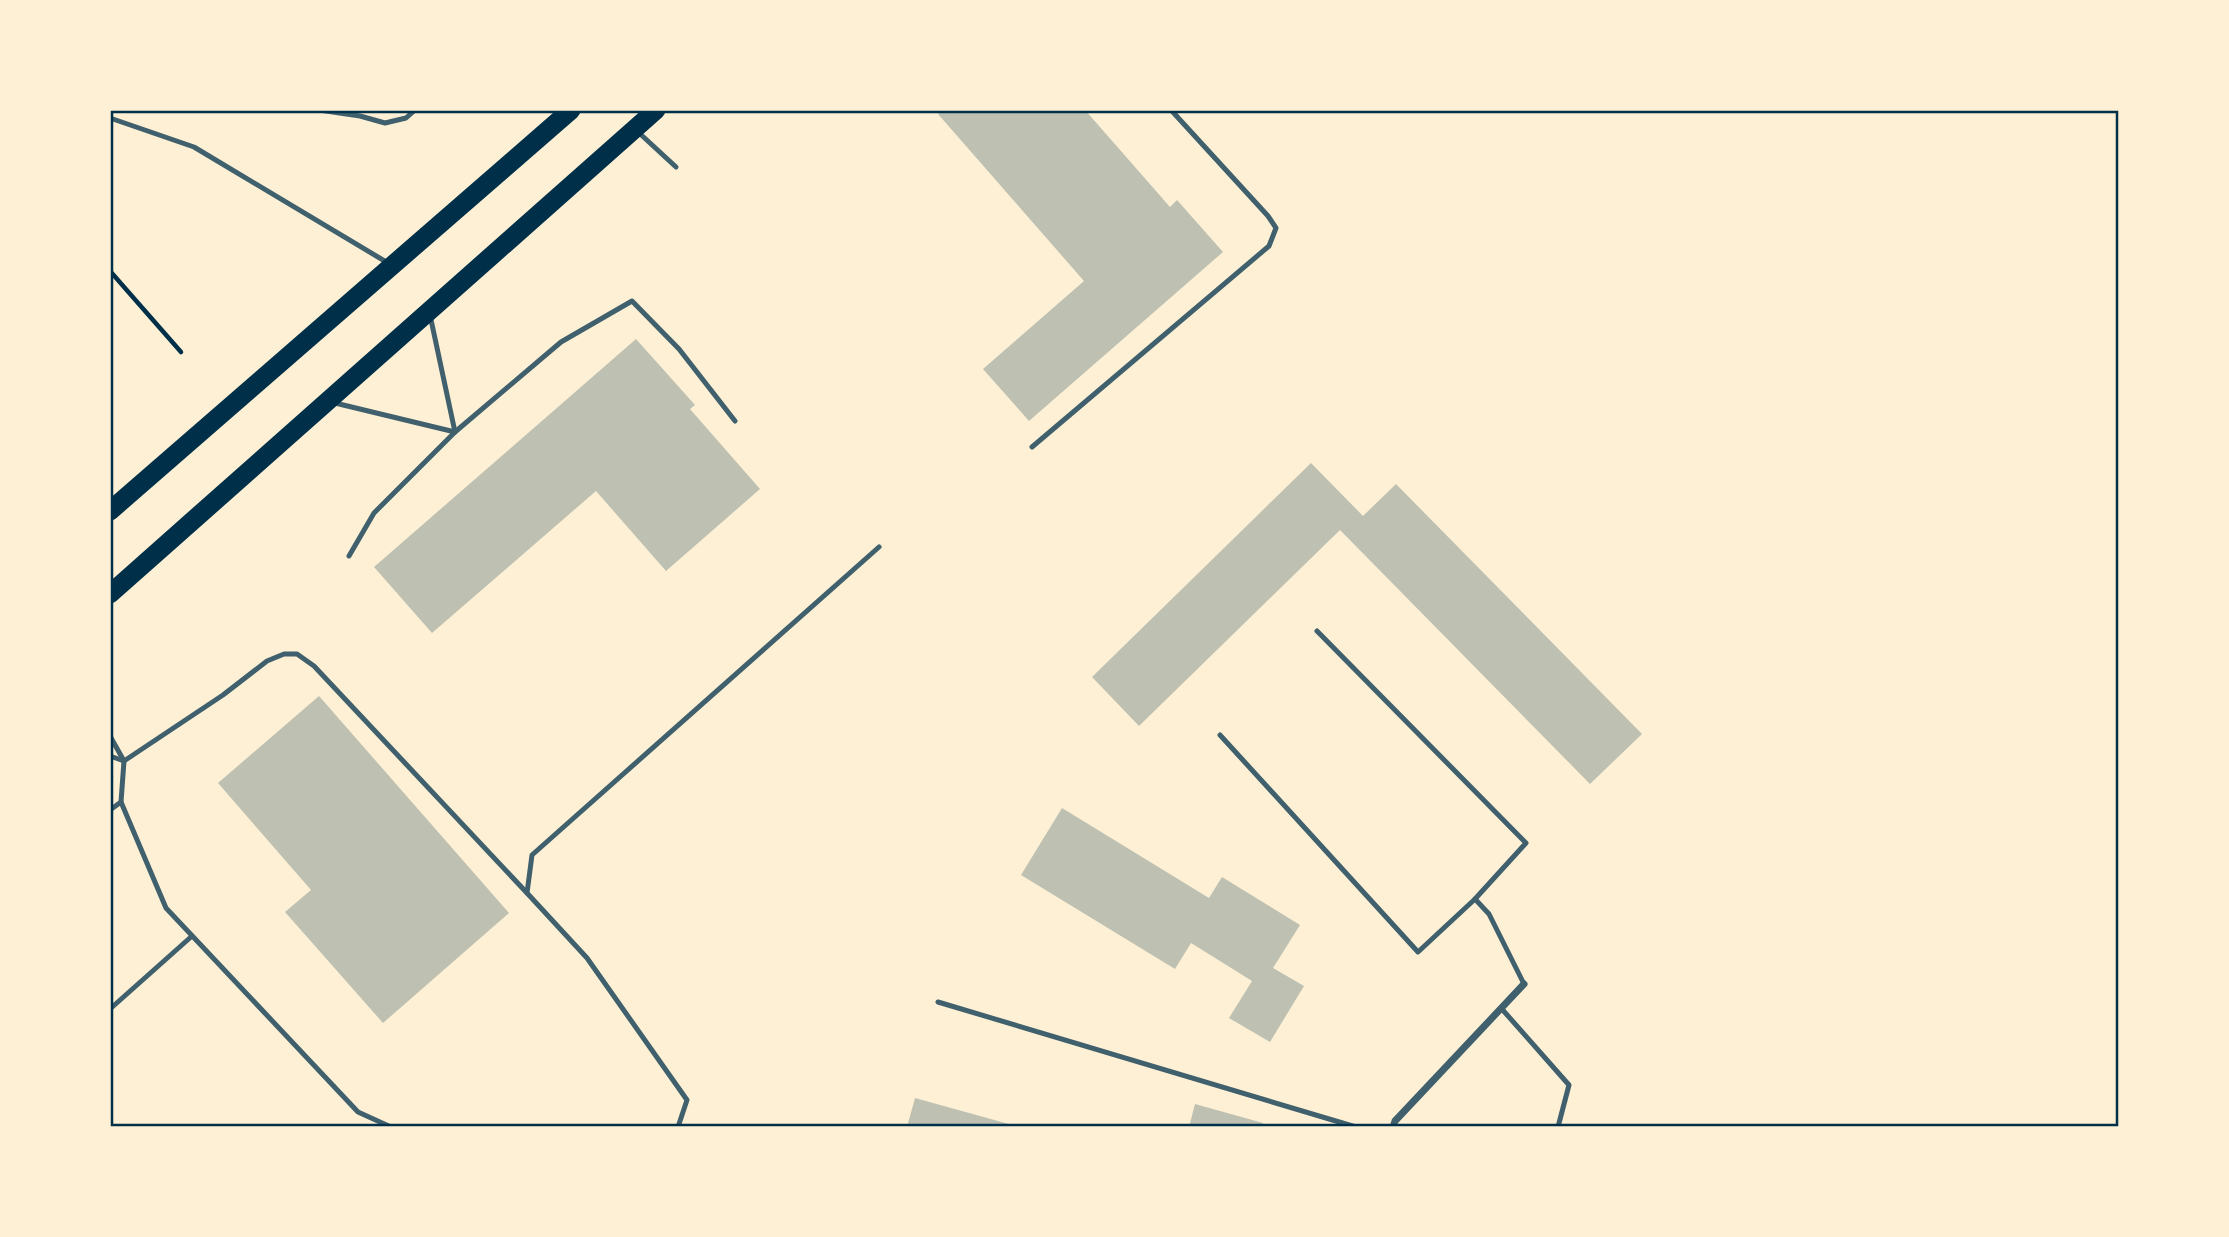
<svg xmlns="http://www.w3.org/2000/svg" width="2229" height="1237" viewBox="0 0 2229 1237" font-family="Overpass,sans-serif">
	<rect width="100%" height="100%" fill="#fdf0d5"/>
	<g fill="#bec0b2">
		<polygon points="942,110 1085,110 1170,207 1177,200 1223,252 1029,421 983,369 1084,281 938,114"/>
		<polygon points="636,339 695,405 690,409 760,489 666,571 596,491 432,633 374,567"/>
		<polygon points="1311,463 1363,516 1396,484 1642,734 1590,784 1340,530 1139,726 1092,677"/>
		<polygon points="319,696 509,913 383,1023 285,912 311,890 218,783"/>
		<polygon points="1062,808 1209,898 1222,877 1300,925 1273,968 1304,986 1270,1042 1229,1018 1252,981 1191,943 1175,969 1021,875"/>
		<polygon points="915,1098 1016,1126 1016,1127 907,1127"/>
		<polygon points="1195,1104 1263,1123 1261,1127 1189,1127"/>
	</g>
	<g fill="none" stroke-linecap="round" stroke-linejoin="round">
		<polyline stroke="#003049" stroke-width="4.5" points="110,271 181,352"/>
		<g stroke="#3f606c" stroke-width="5">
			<polyline points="319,110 360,116 385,123 406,118 415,110"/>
			<polyline points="110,118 194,147 388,263"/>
			<polyline points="637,131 676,167"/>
			<polyline points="430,315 455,432"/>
			<polyline points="335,403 455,432"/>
			<polyline points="1032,447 1269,246 1276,228 1268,216 1171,110"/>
			<polyline points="349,556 374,513 455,432 561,342 632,301 679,349 735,421"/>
			<polyline points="1317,631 1526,843 1475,899"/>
			<polyline points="1220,735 1418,952 1475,899 1489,914 1524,984"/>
			<polyline points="110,736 124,761 121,802 166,908 358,1112 391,1127"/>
			<polyline points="110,756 124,761"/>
			<polyline points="124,761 223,695 267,661 284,654 297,654 314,666 527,893"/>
			<polyline points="110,810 121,802"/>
			<polyline points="938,1002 1356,1127"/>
			<polyline points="1501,1008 1569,1085 1558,1127"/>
			<polyline points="110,1009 192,936"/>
			<polyline points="678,1127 687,1100 587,958 527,893 532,855 879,547"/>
		</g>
		<polyline stroke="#3f606c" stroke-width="7" points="1393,1127 1395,1121 1524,984"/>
		<g stroke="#003049" stroke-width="19">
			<polyline points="110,511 571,110"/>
			<polyline points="110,594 656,110"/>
		</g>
	</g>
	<rect width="2229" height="1237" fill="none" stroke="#fdf0d5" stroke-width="224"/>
	<rect x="112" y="112" width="2005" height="1013" fill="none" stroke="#003049" stroke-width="2.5"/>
</svg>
